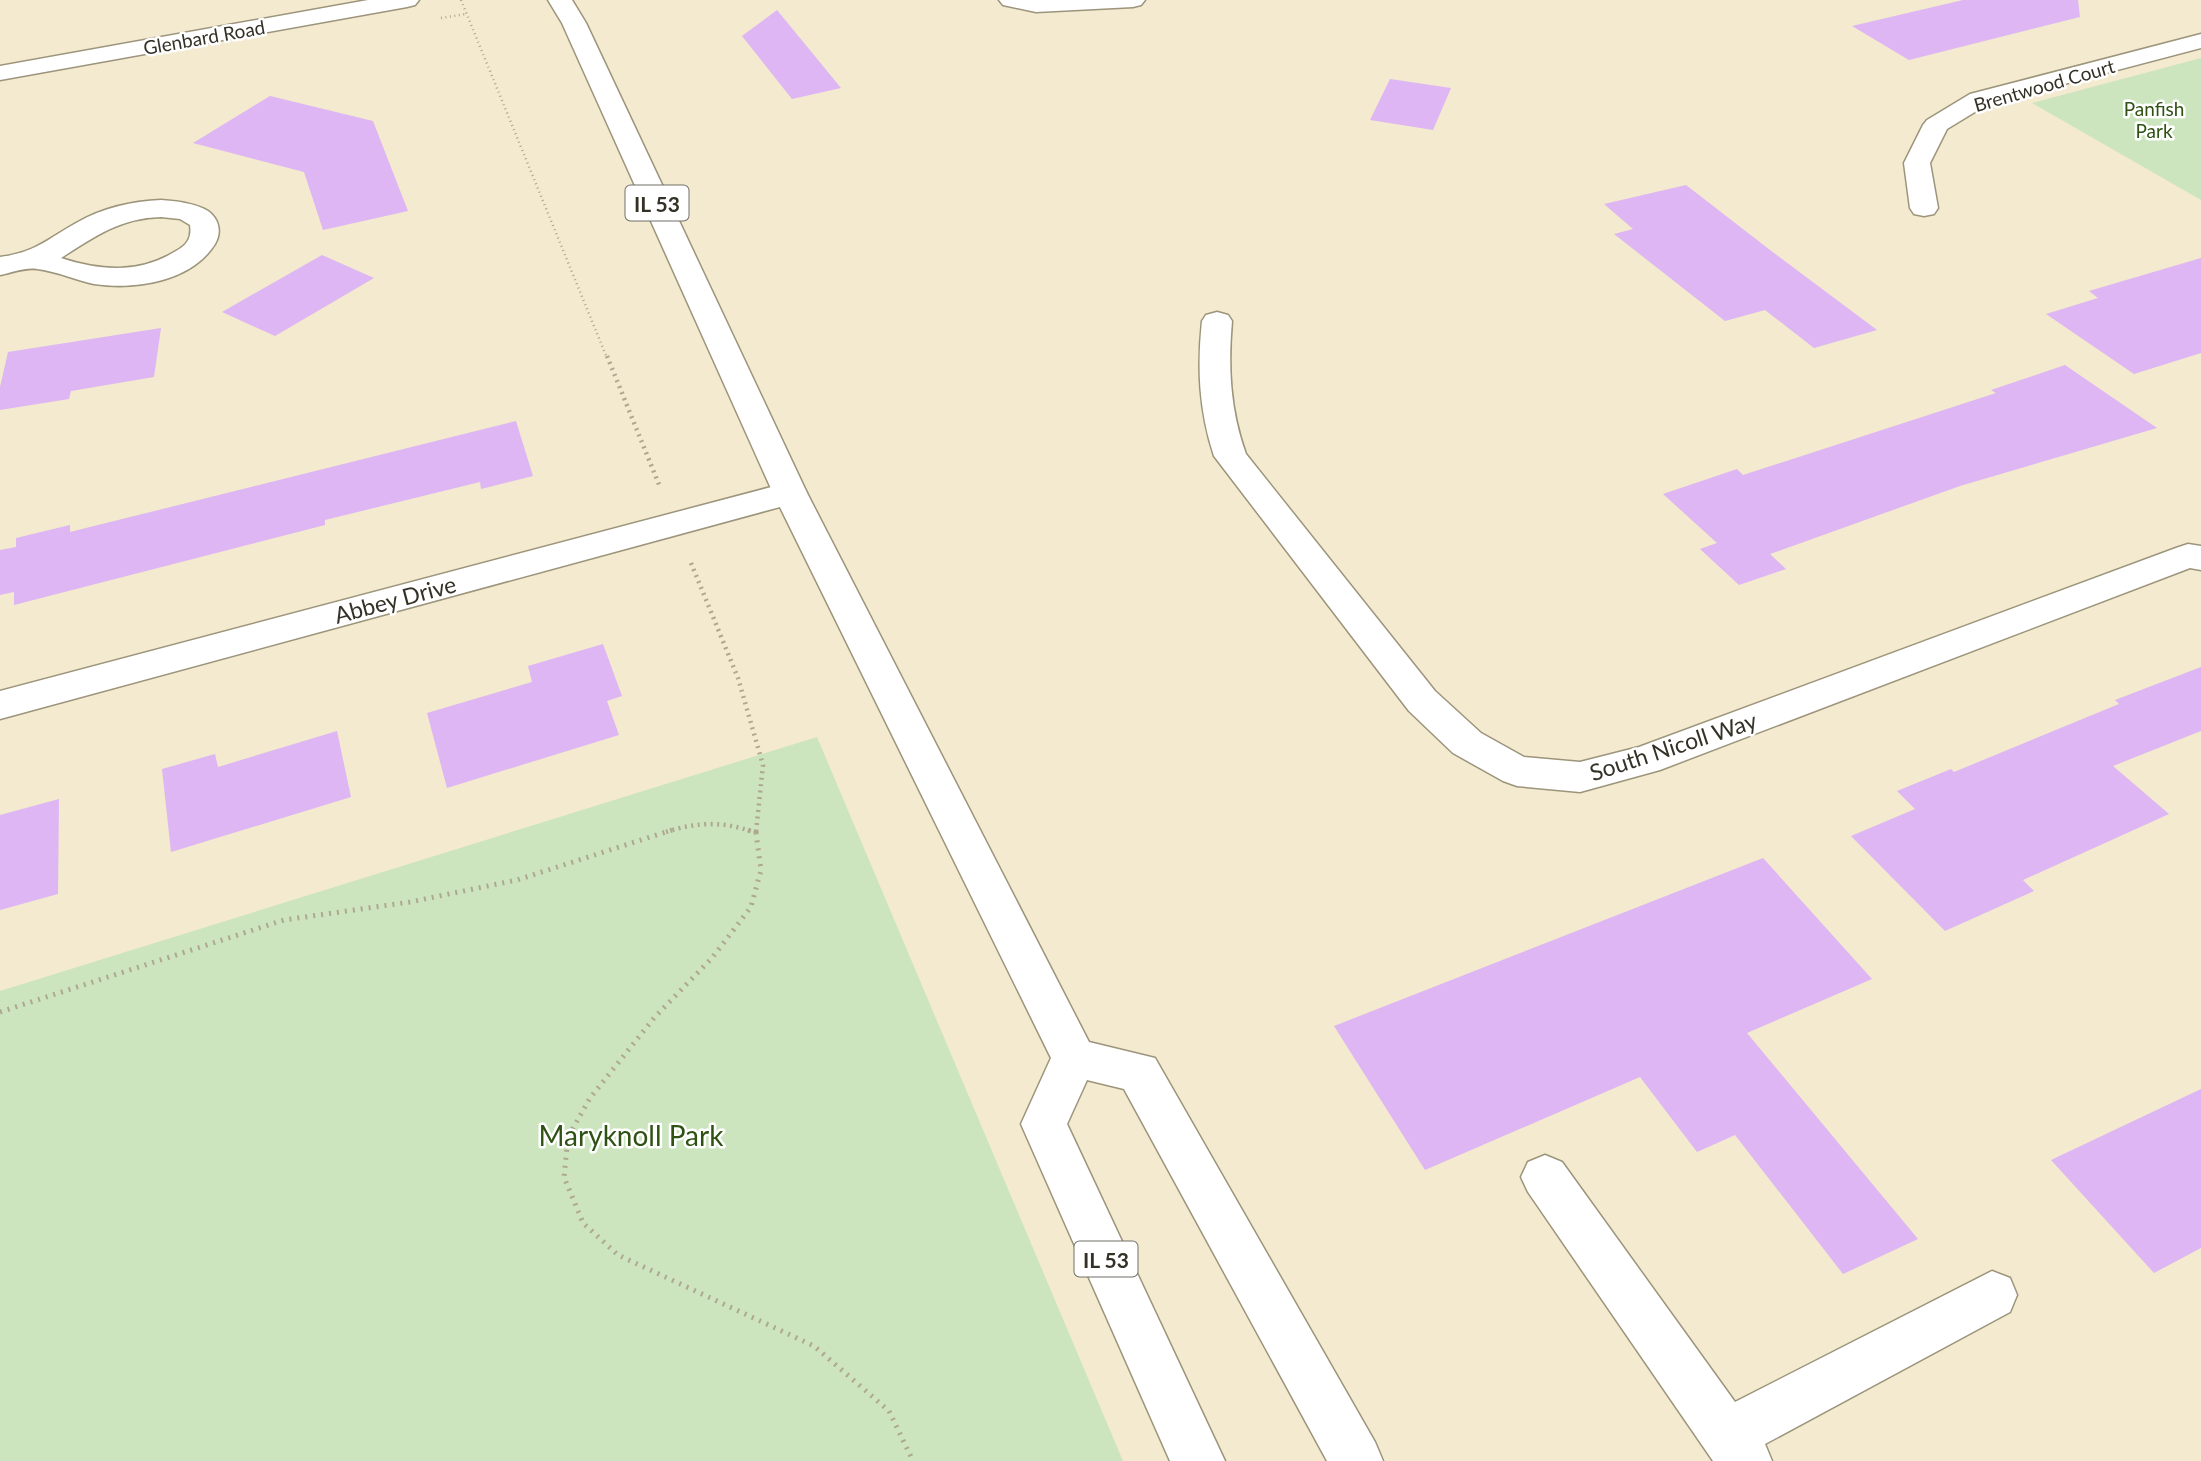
<svg xmlns="http://www.w3.org/2000/svg" width="2201" height="1461" viewBox="0 0 2201 1461" font-family="Lato,sans-serif">
	<rect width="100%" height="100%" fill="#f3eacf"/>
	<g fill="#cde5bf">
		<polygon points="2201,58 2201,200 2032,103"/>
		<polygon points="817,737 1123,1461 0,1461 0,991"/>
	</g>
	<g fill="#ddb6f3">
		<polygon points="1963,0 2078,0 2080,17 1909,60 1852,26"/>
		<polygon points="777,10 841,88 792,99 742,36"/>
		<polygon points="1390,79 1451,88 1433,130 1370,120"/>
		<polygon points="270,96 373,121 408,211 323,230 304,172 193,143"/>
		<polygon points="1686,185 1770,250 1877,330 1814,348 1765,310 1725,321 1614,234 1633,229 1604,204"/>
		<polygon points="322,255 374,278 275,336 222,312"/>
		<polygon points="2201,258 2201,353 2134,374 2046,314 2098,298 2089,291"/>
		<polygon points="161,328 154,377 71,391 69,399 0,410 0,387 8,352"/>
		<polygon points="2065,365 2157,428 1960,486 1770,554 1786,569 1739,585 1700,549 1717,543 1663,494 1737,469 1743,475 1996,393 1991,390"/>
		<polygon points="516,421 533,476 481,489 480,482 325,520 325,525 14,605 14,592 0,595 0,550 16,547 16,538 70,525 70,532"/>
		<polygon points="603,644 622,696 607,701 619,735 447,788 427,713 532,682 528,666"/>
		<polygon points="2201,667 2201,731 2113,766 2169,814 2023,880 2034,891 1945,931 1851,836 1915,809 1897,791 1951,769 1954,772 2119,704 2115,700"/>
		<polygon points="337,731 351,797 171,852 162,769 215,754 218,767"/>
		<polygon points="59,799 58,894 0,910 0,815"/>
		<polygon points="1763,858 1872,979 1747,1033 1918,1239 1843,1274 1735,1135 1697,1152 1640,1077 1425,1170 1334,1026"/>
		<polygon points="2201,1089 2201,1248 2154,1273 2051,1160"/>
	</g>
	<g fill="none" stroke-linecap="round" stroke-linejoin="round">
		<defs>
			<g id="minor">
				<polygon points="368,0 419,0 415,5 407,7 0,80 0,66"/>
				<polygon points="999,0 1145,0 1141,5 1133,7 1036,12 1003,5"/>
				<polygon points="2201,34 2201,48 1988,104 1947,129 1930,163 1938,208 1934,214 1924,216 1914,214 1910,208 1904,163 1923,125 1927,120 1970,94"/>
				<path d="M161 200C176 201 195 203 208 211 219 219 222 232 215 244 191 282 135 290 94 284 75 280 56 271 37 269 26 267 11 273 0 275V257C37 252 47 239 78 222 103 208 132 201 161 200ZM161 217 180 219 190 225C192 238 187 245 176 251 139 274 101 271 61 258 94 237 120 218 161 217Z"/>
				<path d="M1217 312 1228 315 1232 321C1228 367 1230 410 1246 454L1435 691 1481 733 1524 757 1580 762 1639 747 2176 548 2188 544 2201 546V570L2190 568 1660 770 1580 792 1517 786 1503 781 1453 753 1409 711 1214 456C1199 411 1197 368 1202 321L1206 315Z"/>
				<polygon points="790,482 802,485 807,493 802,501 0,719 0,691"/>
				<polygon points="1545,1155 1562,1162 1735,1402 1992,1271 2010,1278 2017,1295 2010,1312 1765,1444 1772,1461 1713,1461 1528,1192 1521,1177 1528,1162"/>
			</g>
			<polygon id="major" points="548,0 572,0 586,23 807,493 1089,1042 1155,1058 1375,1442 1383,1461 1327,1461 1124,1089 1087,1080 1067,1124 1225,1461 1170,1461 1021,1124 1051,1058 773,493 562,23"/>
		</defs>
		<use href="#minor" stroke="#9c947b" stroke-width="3"/>
		<use href="#major" stroke="#9c947b" stroke-width="3"/>
		<g stroke="#aea792" stroke-width="2.5" stroke-dasharray="1 3.5" stroke-linecap="butt">
			<polyline points="461,0 607,358"/>
			<polyline points="441,18 466,14"/>
		</g>
		<g stroke="#aea792" stroke-width="4.5" stroke-dasharray="2 4.5" stroke-linecap="butt">
			<polyline points="607,356 660,487"/>
			<polyline points="691,563 738,678 763,765 756,832"/>
			<path d="M666 832C697 822 723 821 753 832"/>
		</g>
		<g stroke="#aea792" stroke-width="5" stroke-dasharray="2 6" stroke-linecap="butt">
			<polyline points="748,830 756,833 761,870 751,907 712,958 654,1018 590,1098 568,1137 564,1177 583,1223 618,1255 814,1346 889,1411 913,1461"/>
			<polyline points="756,833 756,830"/>
			<polyline points="0,1012 284,920 410,902 517,880 672,830"/>
		</g>
		<use href="#minor" fill="#fff" fill-rule="evenodd"/>
		<use href="#major" fill="#fff" fill-rule="evenodd"/>
	</g>
	<g text-anchor="middle" dominant-baseline="central" stroke-width="5" stroke-linejoin="round" paint-order="stroke">
		<g font-size="19" fill="#343127" stroke="#fff">
			<text transform="translate(204 37) rotate(-10)">Glenbard Road</text>
			<text transform="translate(2044 85) rotate(-16)">Brentwood Court</text>
		</g>
		<g font-size="19" fill="#2f5113" stroke="#fff">
			<text x="2154" y="108">Panfish<tspan x="2154" dy="22">Park</tspan></text>
		</g>
		<g fill="#fff" stroke="#716f68" stroke-width="2">
			<rect x="625.5" y="185.5" width="63" height="35" rx="5"/>
			<rect x="1074.5" y="1241.5" width="63" height="35" rx="5"/>
		</g>
		<g font-size="21" font-weight="bold" fill="#343127">
			<text x="657" y="203">IL 53</text>
			<text x="1106" y="1259">IL 53</text>
		</g>
		<g font-size="23" fill="#343127" stroke="#fff">
			<text transform="translate(395 599) rotate(-15)">Abbey Drive</text>
			<text transform="translate(1673 746) rotate(-18)">South Nicoll Way</text>
		</g>
		<g font-size="28" fill="#2f5113" stroke="#fff">
			<text x="631" y="1135">Maryknoll Park</text>
		</g>
	</g>
</svg>
